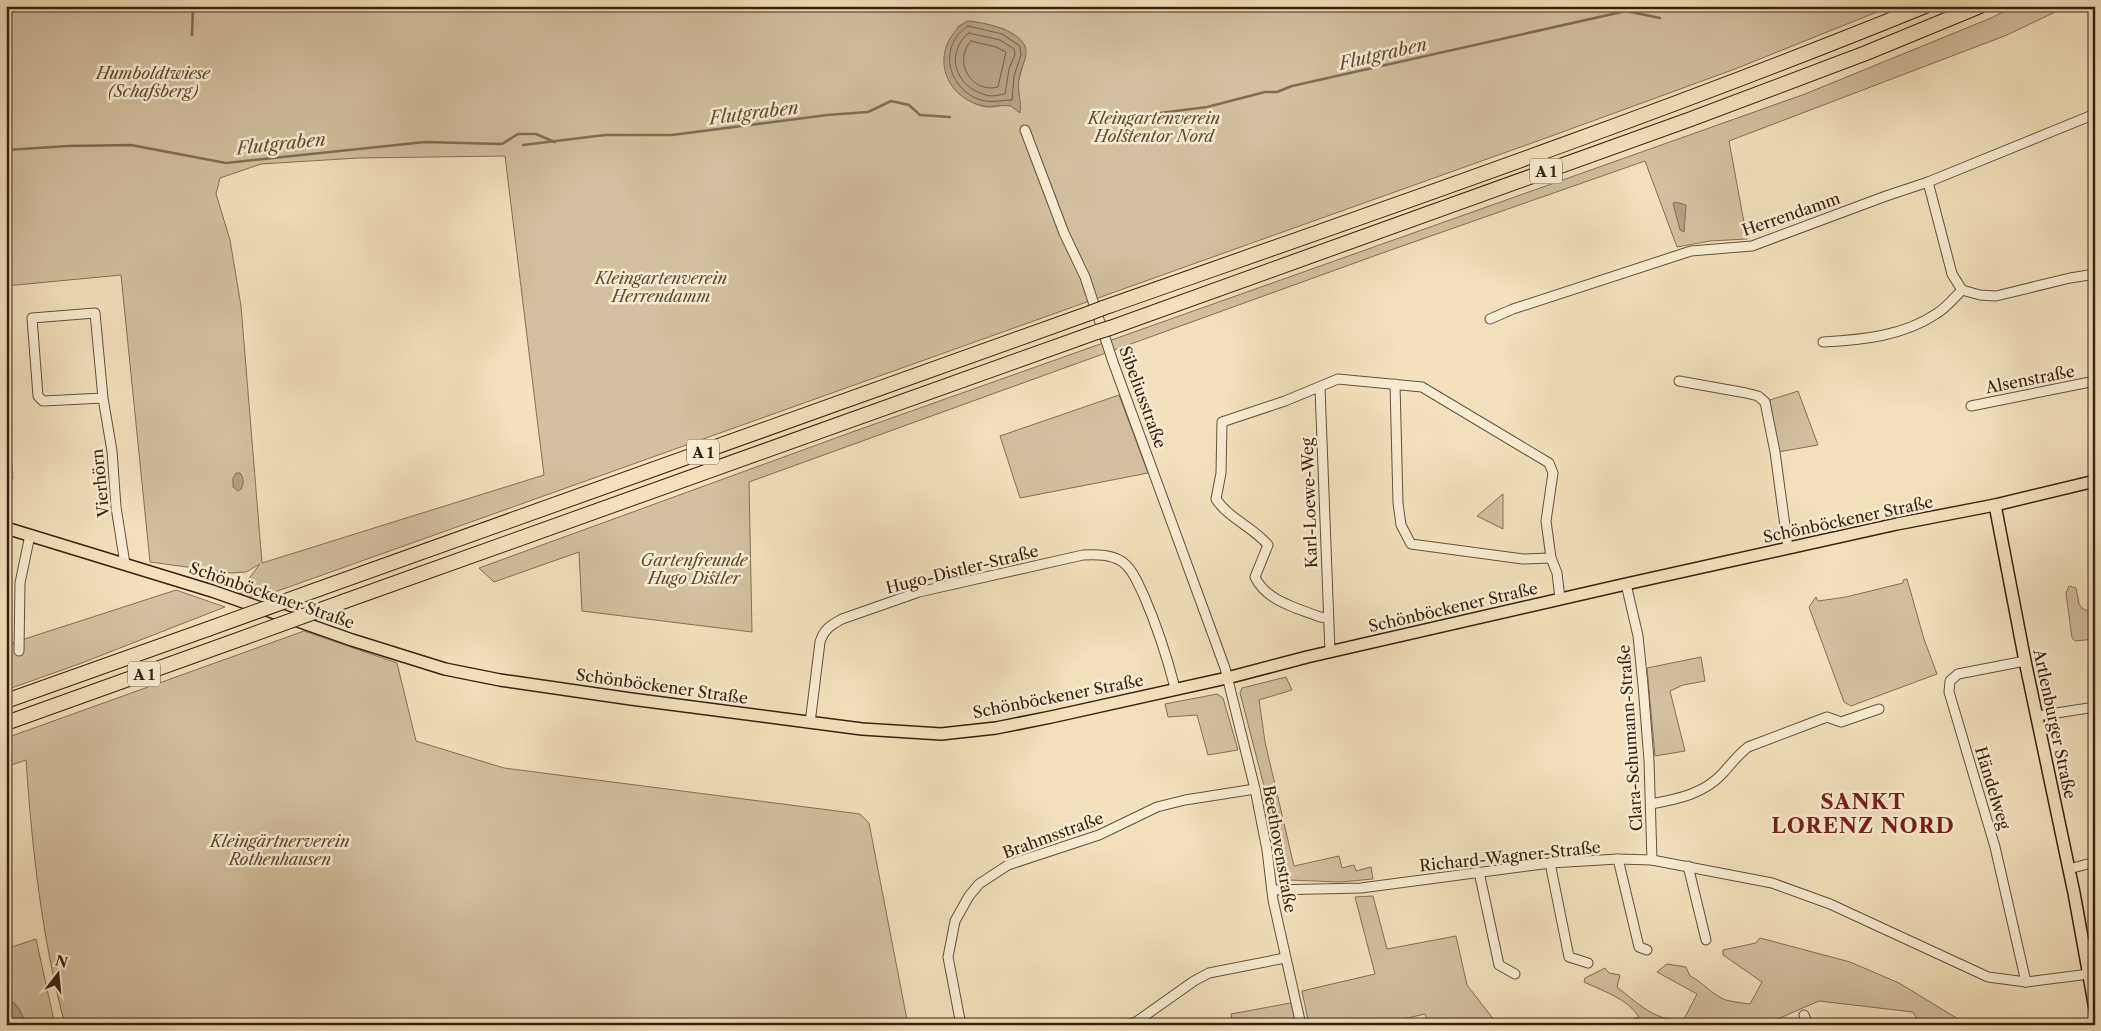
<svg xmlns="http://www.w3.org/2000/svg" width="2101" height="1031" viewBox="0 0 2101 1031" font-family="'Libre Caslon Text',serif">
	<rect width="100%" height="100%" fill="#f2e1bb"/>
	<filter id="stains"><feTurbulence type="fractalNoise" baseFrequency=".004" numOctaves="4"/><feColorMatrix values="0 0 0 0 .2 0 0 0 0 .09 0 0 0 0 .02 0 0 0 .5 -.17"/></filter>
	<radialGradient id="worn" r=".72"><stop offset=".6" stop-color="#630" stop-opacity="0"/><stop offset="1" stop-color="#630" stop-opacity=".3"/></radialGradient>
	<g fill="#d2c09e" stroke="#857056" fill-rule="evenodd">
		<path d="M6 6H1892L1735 69 1546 138 258 598 238 593 260 564 246 572 231 573 150 562 121 275 6 286ZM971 21 1004 29 1016 36 1024 61 1018 83 1020 112C1017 111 1014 107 1011 106 1004 103 995 108 987 107 971 105 955 92 948 78L958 26ZM505 156 544 475 262 563 241 306 230 240 216 194 220 178 261 164 358 158Z"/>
		<polygon points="2015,6 2068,6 2007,35 1729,141 1747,239 1710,241 1677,247 1645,161 1388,251 749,482 752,632 582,611 579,552 494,582 479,568 855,431 1805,94 1991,18"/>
		<polygon points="1798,391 1818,445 1778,452 1770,400"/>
		<polygon points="6,393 13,479 6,479"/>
		<polygon points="1119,395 1148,473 1020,498 1000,436"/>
		<polygon points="1503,494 1503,529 1477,516"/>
		<polygon points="1907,579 1924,639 1937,674 1851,706 1844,702 1809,607 1816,597 1818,601 1846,597 1903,583 1903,580"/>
		<polygon points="2069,586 2076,588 2079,604 2083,609 2095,613 2095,639 2075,641 2072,638 2066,593"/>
		<polygon points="176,590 225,607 79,664 6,690 6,645"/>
		<path d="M304 631 397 663 416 741 504 768 860 814 869 823 908 1025H65C42 939 32 849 26 760L6 767V738Z"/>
		<polygon points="1701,657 1705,681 1683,685 1670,691 1685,751 1655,756 1647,668"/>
		<polygon points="1286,677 1292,690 1259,700 1265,742 1294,866 1339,856 1342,868 1354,865 1356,871 1371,867 1373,879 1340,882 1288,880 1282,878 1280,874 1265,790 1240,693 1242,688"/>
		<polygon points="1217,694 1223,698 1238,750 1208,755 1197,715 1168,717 1165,704"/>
		<polygon points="1373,896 1387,949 1456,936 1467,985 1498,1025 1429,1025 1425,1014 1377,1025 1309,1025 1302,991 1375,974 1355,897"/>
		<path d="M1760 938 1850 962 1899 983 1968 1025H1920L1913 1012 1819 1001 1773 1021 1771 1025H1618L1639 1017C1628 999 1603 991 1584 982L1585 978 1605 968 1609 973 1620 975 1617 987C1636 1002 1658 1024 1684 1019L1697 994 1657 972 1667 964 1686 967 1690 976C1703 982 1712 995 1726 1000 1734 1002 1742 1003 1750 1004L1762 982 1723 955V950L1756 943Z"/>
		<polygon points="36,939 55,1025 27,1025 19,1009 6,994 6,949"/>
		<polygon points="1296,1002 1301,1025 1233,1025 1231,1014"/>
	</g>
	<g fill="#b3a081" stroke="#826d53">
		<path d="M967 21C983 22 1023 30 1026 50 1027 60 1020 69 1019 79 1017 91 1022 102 1020 113L1011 106C999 104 989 109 976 104 937 89 933 43 967 21Z"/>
		<polygon points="1675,202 1686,205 1684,232 1680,230 1673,203"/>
		<path d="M236 473H240C244 478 244 484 241 489L238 491 233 487V478Z"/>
		<polygon points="6,994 19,1009 27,1025 6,1025"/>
	</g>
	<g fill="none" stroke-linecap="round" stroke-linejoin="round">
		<g stroke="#766048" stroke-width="1">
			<path d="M968 26 1002 34 1020 46 1021 55 1014 76 1012 100C1000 100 990 104 978 99 947 87 938 45 968 26Z"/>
			<path d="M969 33 1000 40 1014 49 1015 54 1009 69 1005 94C999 95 992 97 986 95 963 89 948 67 959 45 962 40 964 36 969 33Z"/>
			<path d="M971 41 996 47 1006 52 998 87C972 94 952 62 971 41Z"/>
		</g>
		<g stroke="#826d53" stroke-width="2.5">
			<polyline points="192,35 193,6"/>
			<polyline points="1111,124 1122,123 1160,113 1207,107 1265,92 1277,92 1292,86 1626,11 1660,18"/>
			<polyline points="523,145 605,135 672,135 827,115 868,112 891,101 909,105 920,115 950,117"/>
			<polyline points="6,150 68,146 131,145 226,163 425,142 502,144 518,134 536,134 555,142"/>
		</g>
		<defs>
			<g id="minor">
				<polyline points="1025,130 1064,233 1085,277 1113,362 1225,668 1255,789 1267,850 1273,900 1301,1025"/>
				<polyline points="1928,182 1952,274 1962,290"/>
				<polyline points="1962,290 1980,295 1996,296 2070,278 2095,274"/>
				<polyline points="1490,319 1513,309 1691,251 1752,246 1886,196 1928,182 2095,114"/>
				<path d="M1823 342C1862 340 1903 336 1936 314 1946 308 1954 298 1962 290"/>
				<polyline points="1679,381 1746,393 1758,396 1765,402 1775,452 1788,548"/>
				<polyline points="1395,384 1398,503 1401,525 1411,544 1523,559 1551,558"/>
				<polyline points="1320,388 1330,652"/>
				<polyline points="103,398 43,401 38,396 32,318 95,313 103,398 112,451 116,507 125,564"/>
				<polyline points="1971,406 2095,381"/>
				<polyline points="1626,584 1638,636 1643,685 1649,760 1652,860"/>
				<path d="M1328 618 1320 617C1297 608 1266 601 1255 577L1268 545C1253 527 1228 518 1216 499L1221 473 1222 422 1285 401 1338 379 1422 387 1549 463 1553 473 1546 521 1551 558 1557 573 1560 599"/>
				<polyline points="19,651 20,583 30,535"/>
				<polyline points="2025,661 1958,674 1950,681 1949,692 1995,847 2026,982"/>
				<polyline points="2037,716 2095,707"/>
				<path d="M810 723 820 642C824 629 831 625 842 619L919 592 1083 555C1097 554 1117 554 1127 566 1135 574 1139 586 1144 596 1157 626 1167 657 1175 688"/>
				<path d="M1651 804C1678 799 1704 794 1723 773 1731 764 1738 755 1748 747L1827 717 1841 722 1879 709"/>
				<polyline points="1618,859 1639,947 1647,950"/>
				<polyline points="1550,863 1569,957 1588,963"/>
				<polyline points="1688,866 1706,940"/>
				<polyline points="2069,869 2095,862"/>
				<polyline points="1479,872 1499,965 1515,974"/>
				<polyline points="1272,890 1361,888 1550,863 1618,859 1652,860 1772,883 1830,904 1988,977 2026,982 2089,974"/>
				<polyline points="1804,1015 1808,1025"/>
				<polyline points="961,1025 948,957 955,921 969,896 979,884 1008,865 1099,835 1157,807 1185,800 1255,789"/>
				<polyline points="1127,1025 1136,1022 1194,981 1209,973 1285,958"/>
			</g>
			<g id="major">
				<polyline points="1995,505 2025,661 2074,893 2095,1009"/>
				<polyline points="6,528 212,591 352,640 445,669 500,680 631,699 862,729 941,734 996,728 1051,717 1227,678 1307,657 1626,584 1897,524 1995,505 2095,481"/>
			</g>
			<g id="highway">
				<path d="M1103 308C1378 211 1655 116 1925 6"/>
				<polyline points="1110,328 1691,119 1866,53 1980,6"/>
				<polyline points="316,590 1090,313"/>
				<polyline points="345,601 1097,332"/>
				<polyline points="6,701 208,629"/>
				<polyline points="6,723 243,638"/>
			</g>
		</defs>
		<use href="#minor" stroke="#66513a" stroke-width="11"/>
		<use href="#major" stroke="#38210f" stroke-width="14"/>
		<use href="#highway" stroke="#38210f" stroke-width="16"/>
		<use href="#minor" stroke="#f7ecd3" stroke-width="9"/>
		<use href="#major" stroke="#f2e1bb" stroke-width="11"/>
		<use href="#highway" stroke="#f2e1bb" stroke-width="14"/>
		<defs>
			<g id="highway-bridge">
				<polyline points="1090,313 1103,308"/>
				<polyline points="1097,332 1110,328"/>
				<polyline points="208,629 316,590"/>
				<polyline points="243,638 345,601"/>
			</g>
		</defs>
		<use href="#highway-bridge" stroke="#38210f" stroke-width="16" stroke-linecap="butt"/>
		<use href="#highway-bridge" stroke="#f2e1bb" stroke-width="14"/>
	</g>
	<g text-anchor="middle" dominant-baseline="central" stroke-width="5" stroke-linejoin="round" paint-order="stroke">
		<g fill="#f7ecd3" stroke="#715e4a" stroke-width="1">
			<rect x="1530" y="158.5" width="32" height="25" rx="4"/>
			<rect x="687" y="439.5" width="32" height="25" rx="4"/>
			<rect x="128" y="661.5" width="32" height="25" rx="4"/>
		</g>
		<g font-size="15" font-weight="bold" fill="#38210f">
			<text x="1546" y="171">A 1</text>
			<text x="703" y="452">A 1</text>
			<text x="144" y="674">A 1</text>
		</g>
		<g font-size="16" font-style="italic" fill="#5e4933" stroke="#f7ecd3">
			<text x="153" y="73">Humboldtwiese<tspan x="153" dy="18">(Schafsberg)</tspan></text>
			<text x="1154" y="118">Kleingartenverein<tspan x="1154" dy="18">Holstentor Nord</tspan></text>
			<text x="661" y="278">Kleingartenverein<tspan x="661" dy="18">Herrendamm</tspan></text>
			<text x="694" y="560">Gartenfreunde<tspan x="694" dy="18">Hugo Distler</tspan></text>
			<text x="280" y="841">Kleingärtnerverein<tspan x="280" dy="18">Rothenhausen</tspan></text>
		</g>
		<g font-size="16" fill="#38210f" stroke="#f7ecd3">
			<text transform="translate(1791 214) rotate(-19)">Herrendamm</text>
			<text transform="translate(2030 379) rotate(-11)">Alsenstraße</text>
			<text transform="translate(1143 397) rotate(70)">Sibeliusstraße</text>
			<text transform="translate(100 483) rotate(-96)">Vierhörn</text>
			<text transform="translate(1309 503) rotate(-92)">Karl-Loewe-Weg</text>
			<text transform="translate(1848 519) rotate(-12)">Schönböckener Straße</text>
			<text transform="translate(962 569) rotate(-14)">Hugo-Distler-Straße</text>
			<text transform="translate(272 595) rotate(19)">Schönböckener Straße</text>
			<text transform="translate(1453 607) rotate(-13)">Schönböckener Straße</text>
			<text transform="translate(662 686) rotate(8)">Schönböckener Straße</text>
			<text transform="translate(1058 696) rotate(-11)">Schönböckener Straße</text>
			<text transform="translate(2055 724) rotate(78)">Artlenburger Straße</text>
			<text transform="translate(1630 738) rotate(-94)">Clara-Schumann-Straße</text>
			<text transform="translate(1993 788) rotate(73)">Händelweg</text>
			<text transform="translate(1053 835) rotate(-20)">Brahmsstraße</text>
			<text transform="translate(1280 849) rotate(80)">Beethovenstraße</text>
			<text transform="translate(1510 856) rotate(-6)">Richard-Wagner-Straße</text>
		</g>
		<g font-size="18" font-style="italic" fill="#634d37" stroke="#f7ecd3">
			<text transform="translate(1383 54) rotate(-13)">Flutgraben</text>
			<text transform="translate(754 113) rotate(-7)">Flutgraben</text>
			<text transform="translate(281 144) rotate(-6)">Flutgraben</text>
		</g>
		<g font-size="21" font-weight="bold" letter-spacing="1" fill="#7a1f14" stroke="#f7ecd3">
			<text x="1863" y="801">SANKT<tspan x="1863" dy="24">LORENZ NORD</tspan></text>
		</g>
	</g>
	<rect width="2101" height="1031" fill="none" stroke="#f2e1bb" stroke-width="25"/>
	<rect x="8" y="8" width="2086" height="1016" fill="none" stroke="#38210f" stroke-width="2.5"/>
	<rect x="12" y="12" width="2076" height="1006" fill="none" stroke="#38210f"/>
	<g transform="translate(58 974) rotate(16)" stroke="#f7ecd3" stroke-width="4" paint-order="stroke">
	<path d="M0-4L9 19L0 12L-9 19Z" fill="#38210f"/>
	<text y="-8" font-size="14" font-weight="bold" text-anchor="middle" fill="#38210f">N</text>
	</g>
	<rect width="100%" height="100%" filter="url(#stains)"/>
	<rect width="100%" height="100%" fill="url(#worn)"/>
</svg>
